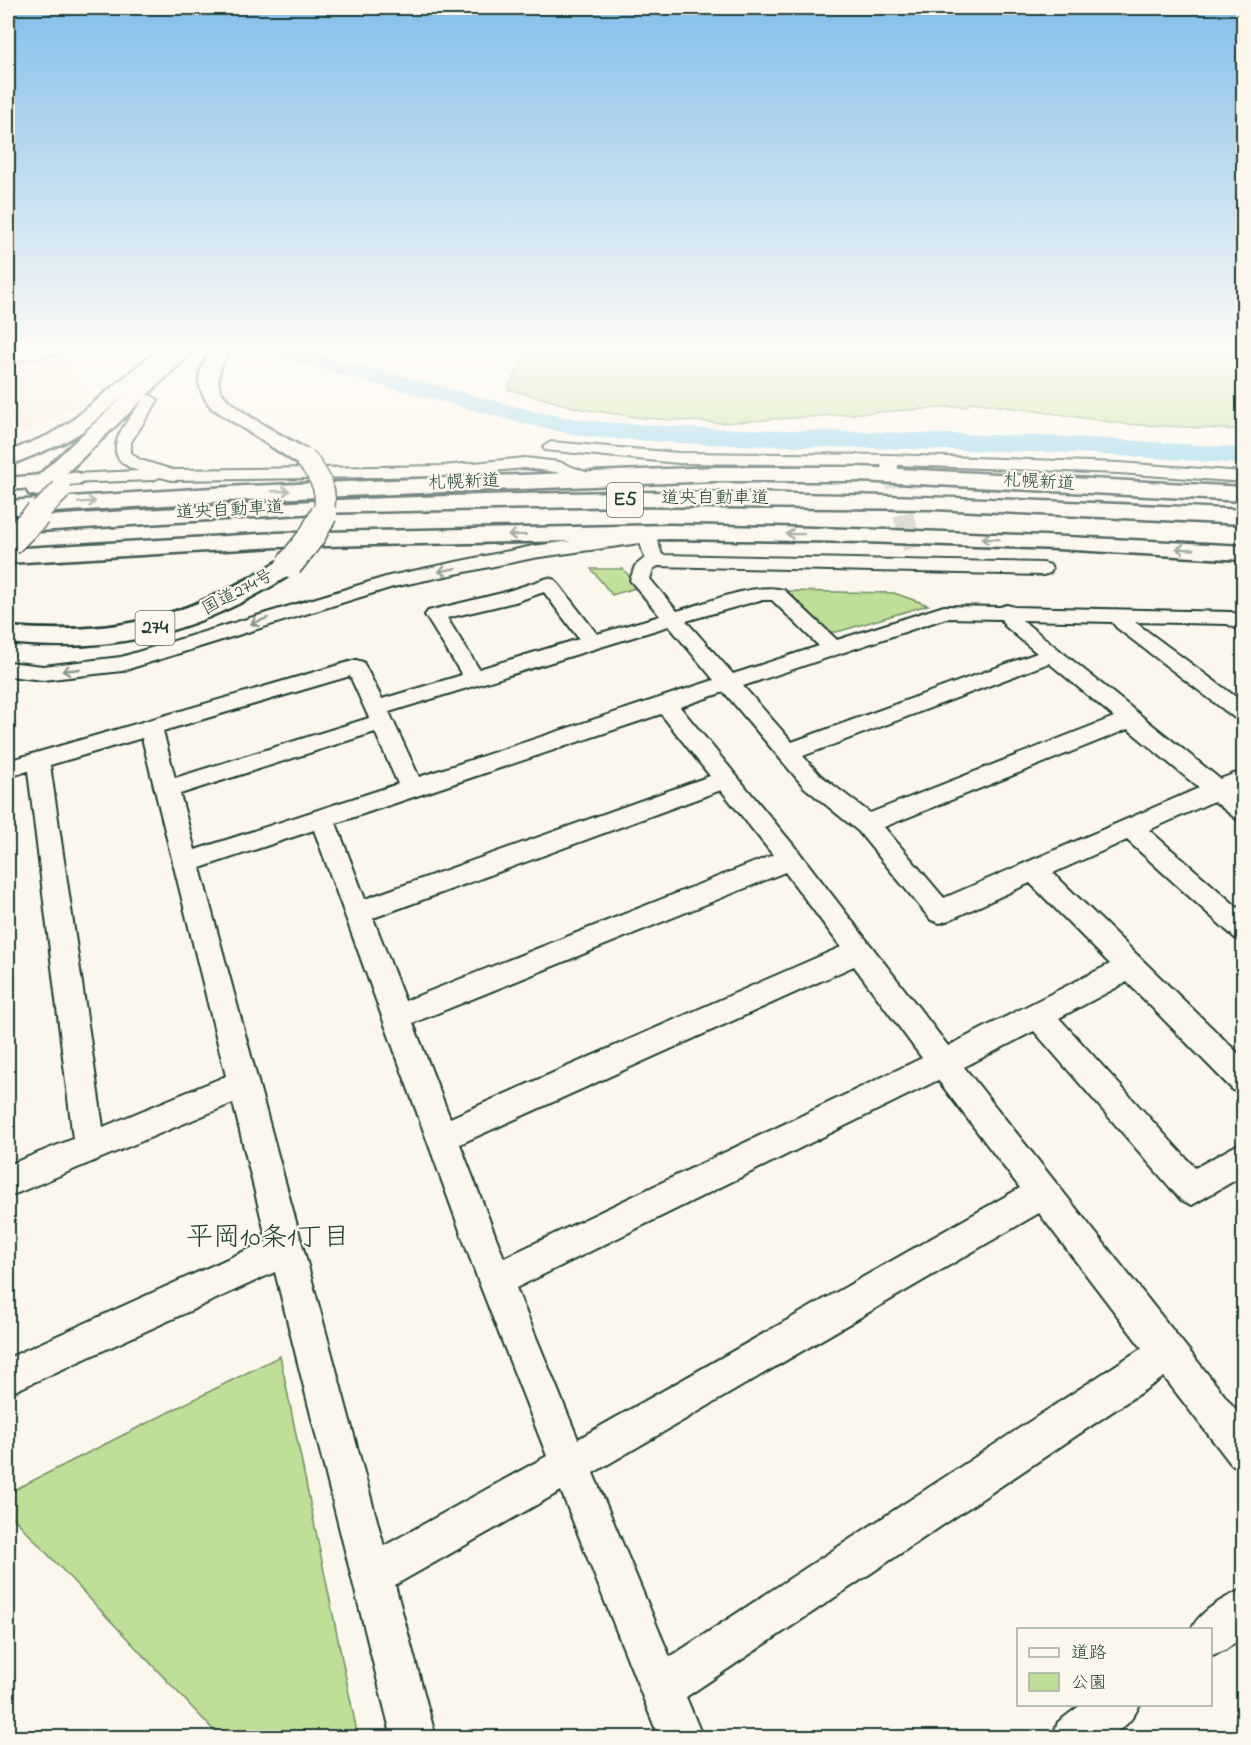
<svg xmlns="http://www.w3.org/2000/svg" width="1251" height="1745" viewBox="0 0 1251 1745" font-family="'Indie Flower','Klee One',sans-serif">
	<rect width="100%" height="100%" fill="#fbf7ec"/>
	<filter id="ink" filterUnits="userSpaceOnUse"><feTurbulence type="fractalNoise" baseFrequency=".0167" numOctaves="2"/><feDisplacementMap in="SourceGraphic" scale="12" xChannelSelector="R" yChannelSelector="G"/><feConvolveMatrix kernelMatrix="1 2 1 2 8 2 1 2 1" color-interpolation-filters="sRGB"/></filter>
	<g filter="url(#ink)">
		<polygon fill="#f8e8d5" points="65,351 86,396 49,421 8,440 8,361"/>
		<g fill="#bfde97" stroke="#6f8e66" stroke-width="1.5">
			<polygon points="529,347 1243,347 1243,430 1125,424 972,402 967,406 720,423 643,418 581,409 508,389"/>
			<polygon points="591,569 623,569 639,587 612,595"/>
			<polygon points="784,591 894,593 928,605 837,632 829,632"/>
			<polygon points="280,1356 358,1737 220,1737 8,1512 8,1493"/>
		</g>
		<g fill="none" stroke-linecap="round" stroke-linejoin="round">
			<polygon fill="#8cd0ed" fill-rule="evenodd" points="253,347 291,347 537,412 588,421 699,428 1077,437 1244,448 1244,464 1077,453 699,444 588,437 526,424 256,352"/>
			<polyline stroke="#cfd2c7" stroke-width="16" stroke-dasharray="16 8" stroke-linecap="butt" points="890,472 903,515"/>
			<polyline stroke="#cfd2c7" stroke-width="20" stroke-dasharray="20 10" stroke-linecap="butt" points="903,514 913,548"/>
			<defs>
				<g id="street">
					<polygon points="49,347 63,347 65,350 58,354 8,362 8,354"/>
					<path d="M150 395 158 400 131 442V453L140 460 173 470 443 466 525 458 559 462 591 474 593 478 591 482 585 483 556 472 525 468 443 476 172 480 160 477 153 480 67 483 65 479 67 475 73 474 139 471C92 457 128 421 145 397Z"/>
					<polygon points="551,442 678,453 889,455 1119,463 1244,472 1244,482 1119,473 898,465 898,472 890,477 884,476 881,465 678,463 545,450 543,447"/>
					<path d="M655 530 661 531 664 535 657 540 662 555 1043 563 1050 565 1052 569 1050 573 1043 575 658 566 653 569 650 579 677 611C708 603 753 582 784 590L837 640 944 606 1000 607 1007 605 1014 607 1231 612 1244 617V632L1227 624 1135 622 1244 703V721L1236 719 1117 628 1112 622 1022 620 1220 779 1244 770V788L1235 792 1244 798V821L1235 818 1214 801 1149 830 1244 913V941L1235 938 1127 840 1053 873 1244 1059V1094L1233 1090 1127 982 1059 1018 1195 1168 1244 1141V1175L1192 1205 1181 1200 1034 1031 964 1067 1244 1420V1470L1231 1464 1164 1377 686 1697 703 1738H659L561 1491 395 1585 436 1738H392L275 1272 8 1394V1358L267 1241 233 1103 8 1197V1165L73 1139 28 771 8 777V761L356 660 363 662 382 699 462 675 425 615 428 611 502 593 548 578 555 580 597 634 660 616 630 580 635 566 645 558 640 543 533 558 393 587 122 671 43 680 8 676V662L43 666 121 657 389 576 533 546ZM544 592 579 639 479 669 447 618 515 602ZM760 600H772L819 646 733 674 686 621ZM946 618 1001 619 1005 626 1037 653 792 742 743 686ZM669 626 714 680 419 777 389 712ZM1049 663 1114 717 870 813 820 775 803 756ZM350 676 369 718 175 778 163 731ZM724 692 804 787 858 831 931 920 940 923 949 920 1030 883 1110 964 948 1046 799 852 680 707ZM661 714 710 776 365 899 336 823ZM1128 729 1199 788 944 898 884 827ZM375 732 398 784 195 850 180 794ZM142 738 226 1076 103 1127 50 765ZM721 790 773 855 405 1001 373 918ZM314 830 478 1280 547 1456 384 1546 200 868ZM785 872 841 947 450 1118 413 1023ZM854 966 922 1058 504 1258 460 1144ZM938 1080 1020 1188 578 1439 516 1288ZM1039 1213 1142 1348 670 1657 593 1473Z"/>
					<path d="M1244 1589V1636L1225 1650 1210 1656V1630H1191C1199 1611 1225 1597 1244 1589Z"/>
					<path d="M1082 1704H1140C1122 1745 1090 1738 1052 1738L1058 1722Z"/>
				</g>
				<g id="secondary">
					<polygon points="177,347 197,347 45,494 37,496 29,494 26,489 29,484"/>
					<polygon points="715,467 859,467 1244,487 1244,501 859,481 715,481 244,500 8,515 8,501 244,486"/>
					<path d="M670 525C861 528 1052 535 1244 546V560L1058 549 865 542 670 539 276 547 8 563V549L276 533Z"/>
				</g>
				<g id="highway">
					<polygon points="161,347 181,347 83,431 63,443 8,466 8,452 49,435 69,423"/>
					<path d="M213 347H232C224 358 216 373 219 387 223 407 294 441 314 454L317 459 314 464 306 465 298 464 212 408C193 385 197 371 213 347Z"/>
					<polygon points="73,472 81,474 84,479 81,484 8,490 8,478"/>
					<path d="M625 492C832 493 1037 499 1244 510V524L935 509 625 506 316 513 8 533V519C214 504 419 495 625 492Z"/>
					<path d="M289 558 298 560 301 565 298 570C204 630 120 655 8 643V627C118 636 187 618 280 560Z"/>
				</g>
			</defs>
			<use href="#street" stroke="#1f3d34" stroke-width="4"/>
			<use href="#secondary" stroke="#1f3d34" stroke-width="5"/>
			<use href="#highway" stroke="#1f3d34" stroke-width="5"/>
			<use href="#street" fill="#fbf7ec" fill-rule="evenodd"/>
			<use href="#secondary" fill="#fbf7ec" fill-rule="evenodd"/>
			<use href="#highway" fill="#fbf7ec" fill-rule="evenodd"/>
			<defs>
				<polyline id="secondary-bridge-far1" points="36,515 61,490"/>
				<polyline id="secondary-bridge" points="8,544 38,514"/>
				<path id="highway-bridge-far1" d="M306 459C321 477 329 492 323 515"/>
				<polyline id="highway-bridge" points="289,565 312,536 324,514"/>
			</defs>
			<use href="#secondary-bridge-far1" stroke="#1f3d34" stroke-width="23" stroke-linecap="butt"/>
			<use href="#secondary-bridge" stroke="#1f3d34" stroke-width="29" stroke-linecap="butt"/>
			<use href="#highway-bridge-far1" stroke="#1f3d34" stroke-width="23" stroke-linecap="butt"/>
			<use href="#highway-bridge" stroke="#1f3d34" stroke-width="29" stroke-linecap="butt"/>
			<use href="#secondary-bridge-far1" stroke="#fbf7ec" stroke-width="20"/>
			<use href="#secondary-bridge" stroke="#fbf7ec" stroke-width="26"/>
			<use href="#highway-bridge-far1" stroke="#fbf7ec" stroke-width="20"/>
			<use href="#highway-bridge" stroke="#fbf7ec" stroke-width="26"/>
		</g>
		<defs><path id="oneway-shaft" d="M-6 0H5M1.5-3L5.5 0L1.5 3" fill="none" stroke-width="1.6" stroke-linecap="round" stroke-linejoin="round" transform="scale(1.5)"/></defs>
		<g stroke="#8d9a90">
			<use href="#oneway-shaft" transform="translate(281 491) rotate(-2)"/>
			<use href="#oneway-shaft" transform="translate(87 502) rotate(-4)"/>
			<use href="#oneway-shaft" transform="translate(795 534) rotate(-179)"/>
			<use href="#oneway-shaft" transform="translate(517 535) rotate(179)"/>
			<use href="#oneway-shaft" transform="translate(990 539) rotate(-178)"/>
			<use href="#oneway-shaft" transform="translate(1185 549) rotate(-177)"/>
			<use href="#oneway-shaft" transform="translate(447 570) rotate(168)"/>
			<use href="#oneway-shaft" transform="translate(259 621) rotate(161)"/>
			<use href="#oneway-shaft" transform="translate(71 670) rotate(174)"/>
		</g>
	</g>
	<linearGradient id="sky" x2="0" y2="1"><stop stop-color="#83bfea"/><stop offset="0.59" stop-color="#fdfbf6"/><stop offset="1" stop-color="#fdfbf6" stop-opacity="0"/></linearGradient>
	<rect width="1251" height="592" fill="url(#sky)"/>
	<g text-anchor="middle" dominant-baseline="central" stroke-width="4.5" stroke-linejoin="round" paint-order="stroke">
		<g font-size="18" fill="#1f3d34" stroke="#fbf7ec">
			<text transform="translate(464 483) rotate(-2)">札幌新道</text>
			<text transform="translate(1039 483) rotate(3)">札幌新道</text>
			<text x="715" y="499">道央自動車道</text>
			<text transform="translate(230 511) rotate(-3)">道央自動車道</text>
			<text transform="translate(238 593) rotate(-28)">国道274号</text>
		</g>
		<g fill="#fbf7ec" stroke="#61756b" stroke-width="1.5">
			<rect x="607" y="483" width="36" height="34" rx="4.5"/>
			<rect x="135.5" y="611" width="39" height="34" rx="4.5"/>
		</g>
		<g font-size="20" font-weight="bold" fill="#1f3d34">
			<text x="625" y="500">E5</text>
			<text x="155" y="628">274</text>
		</g>
		<g font-size="27" fill="#1f3d34" stroke="#fbf7ec">
			<text x="268" y="1238">平岡10条1丁目</text>
		</g>
	</g>
	<rect width="1251" height="1745" fill="none" stroke="#fbf7ec" stroke-width="30"/>
	<rect x="15" y="15" width="1221" height="1715" fill="none" stroke="#1f3d34" stroke-width="2" filter="url(#ink)"/>
	<rect x="1017" y="1628" width="195" height="78" fill="#fbf7ec" stroke="#a3ada2" stroke-width="1.5"/>
	<rect x="1029" y="1648" width="30" height="9" fill="#fbf7ec" stroke="#a3ada2" stroke-width="1.5"/>
	<text x="1071" y="1658" font-size="18" fill="#1f3d34">道路</text>
	<rect x="1029" y="1673" width="30" height="18" fill="#bfde97" stroke="#a3ada2" stroke-width="1.5"/>
	<text x="1071" y="1688" font-size="18" fill="#1f3d34">公園</text>
</svg>
